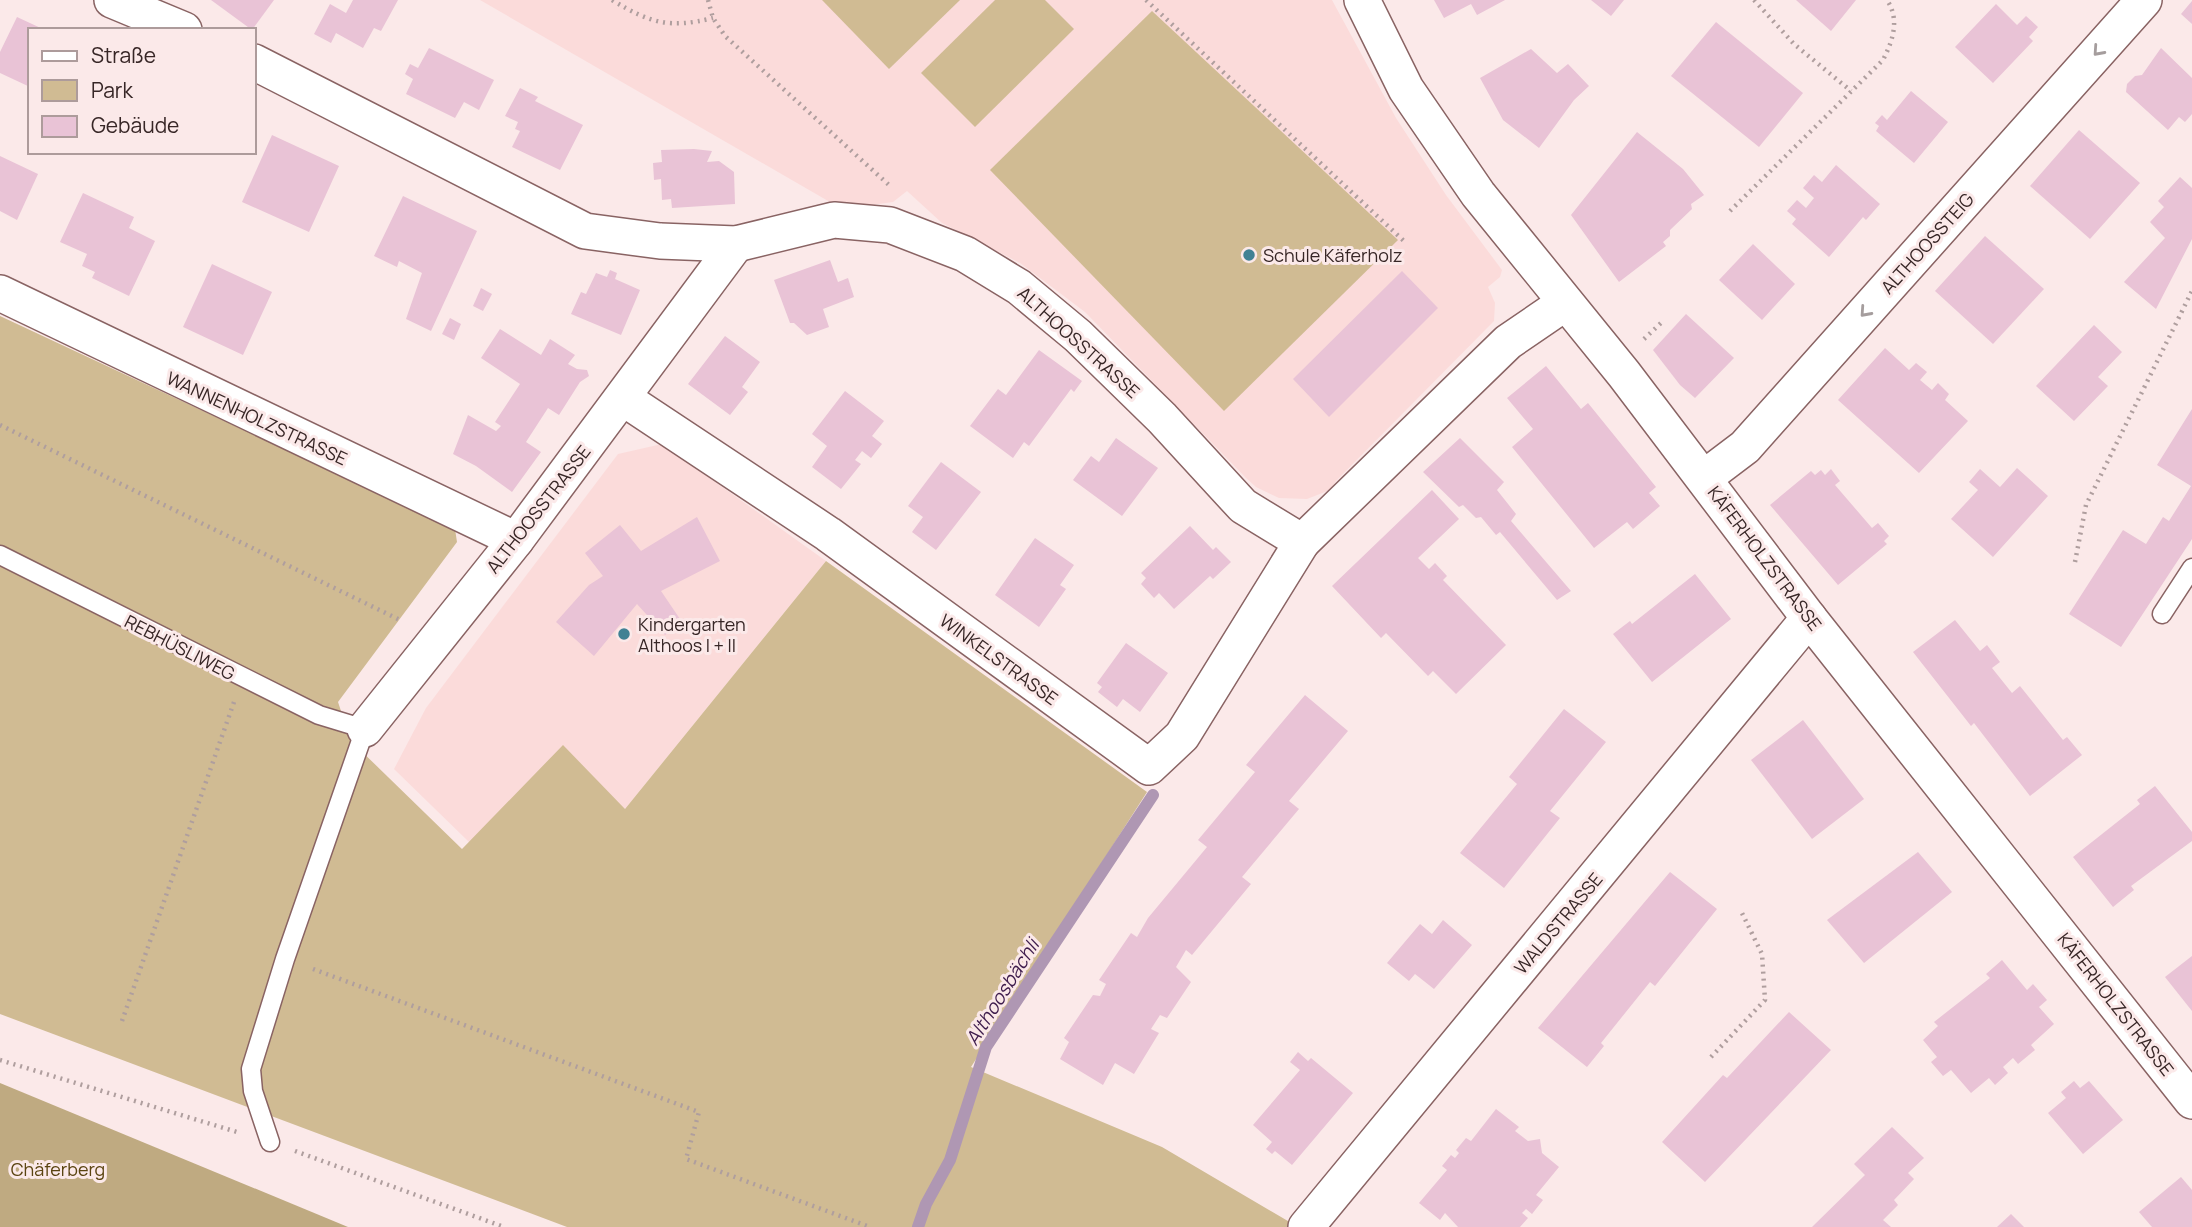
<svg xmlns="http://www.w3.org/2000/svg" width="2192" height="1227" viewBox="0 0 2192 1227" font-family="Manrope,sans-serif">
	<rect width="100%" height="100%" fill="#fbe9e9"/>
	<g fill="#fbdbda">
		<polygon points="480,0 1332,0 1396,118 1446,195 1502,270 1500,277 1488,287 1495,303 1494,321 1336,481 1330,490 1307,499 1279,498 1256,487 1246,478 1085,312 1020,263 942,223 907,191 893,202 842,209"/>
		<polygon points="662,444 826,561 625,809 469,842 394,769 426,708 618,454"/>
	</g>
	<g fill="#d0bb93">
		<polygon points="822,0 960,0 889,69"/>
		<polygon points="995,0 1045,0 1074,29 975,127 921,73"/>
		<polygon points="1152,11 1398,240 1224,411 990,170"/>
		<polygon points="0,316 455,529 457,542 338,702 351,741 462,849 563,745 625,809 826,561 1147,792 971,1067 1162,1147 1293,1224 1291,1227 567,1227 0,1014"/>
	</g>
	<polygon fill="#bfaa81" points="0,1083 348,1227 0,1227"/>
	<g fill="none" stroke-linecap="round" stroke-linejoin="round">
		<polyline stroke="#af97b3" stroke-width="12" points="918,1227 926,1204 950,1160 986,1047 1153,795"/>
	</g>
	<g fill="#e9c3d6">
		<polygon points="211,0 274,0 252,30"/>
		<polygon points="353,0 398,0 381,31 374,28 363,48 336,33 331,43 314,34 330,4 346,13"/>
		<polygon points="1434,0 1505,0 1477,15 1471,4 1444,18"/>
		<polygon points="1591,0 1624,0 1611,16"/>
		<polygon points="1796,0 1856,0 1831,31"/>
		<polygon points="2192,1 2192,24 2181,14"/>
		<polygon points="1996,4 2017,25 2026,16 2038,27 2029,37 2033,41 1993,83 1955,47"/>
		<polygon points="17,17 45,30 30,30 30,87 0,73 0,52"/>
		<polygon points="1716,22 1803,93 1759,147 1671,76"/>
		<polygon points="429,48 494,80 479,110 464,102 455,118 406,94 413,79 405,74 410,64 418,68"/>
		<polygon points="2161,48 2192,78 2192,114 2185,122 2179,117 2168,130 2126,92 2127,84 2135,76 2142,75"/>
		<polygon points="1531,49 1557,73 1568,64 1589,86 1574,100 1539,148 1503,120 1480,78"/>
		<polygon points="520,88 538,97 535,101 583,125 560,170 512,147 520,131 515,129 518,122 505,116"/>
		<polygon points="1911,91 1948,122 1914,163 1876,131 1879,126 1875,123 1882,115 1887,120"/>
		<polygon points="2079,130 2140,183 2090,239 2030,186"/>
		<polygon points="1637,132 1683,169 1704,195 1691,204 1692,209 1670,230 1670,236 1663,242 1666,246 1619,282 1571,215"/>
		<polygon points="272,135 339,166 309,232 242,202"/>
		<polygon points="694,149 712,151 707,162 719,161 734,172 735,204 672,208 671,199 662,200 661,179 654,180 653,163 662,162 661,150"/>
		<polygon points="0,156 38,174 17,220 0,211"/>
		<polygon points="1836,165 1880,204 1866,220 1863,217 1829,257 1792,224 1796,219 1787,211 1797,200 1806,208 1814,198 1803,188 1814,175 1822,182"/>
		<polygon points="2180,177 2192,188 2192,239 2156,309 2124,282 2165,238 2150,222 2164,207 2158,201"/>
		<polygon points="83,193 134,217 129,228 155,241 129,296 92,278 95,272 82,266 87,254 60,242"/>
		<polygon points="403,196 477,231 431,331 406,319 422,273 399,261 397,267 374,256"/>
		<polygon points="1985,236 2044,289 1993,344 1935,291"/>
		<polygon points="1753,244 1795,284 1762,320 1719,280"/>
		<polygon points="830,260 838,282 848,278 854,297 823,309 829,327 807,335 794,323 790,323 774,280"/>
		<polygon points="212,264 272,292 243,355 183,327"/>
		<polygon points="610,270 617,273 615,279 640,290 621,335 571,314 581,292 586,294 596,273 607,277"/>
		<polygon points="1402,271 1438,308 1329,417 1293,379"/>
		<polygon points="481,288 492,294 483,311 473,306"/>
		<polygon points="1686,314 1734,358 1695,398 1680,385 1653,350"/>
		<polygon points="450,318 461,324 454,340 442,334"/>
		<polygon points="2094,325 2122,352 2098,377 2108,386 2074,421 2036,386"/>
		<polygon points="500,329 541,355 550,339 575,355 568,364 577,369 587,370 589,376 580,382 559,415 548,408 526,442 541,452 512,492 476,466 453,454 468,415 496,431 501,426 495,422 520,384 481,358"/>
		<polygon points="725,336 760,362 742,387 748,392 730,415 688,384"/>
		<polygon points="1885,348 1909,370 1916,363 1927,372 1920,380 1932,390 1938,383 1949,394 1945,400 1968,421 1919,473 1838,400"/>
		<polygon points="1039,350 1082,381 1074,392 1071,389 1029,446 1024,442 1013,458 970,426 998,389 1006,395"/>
		<polygon points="1546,366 1581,409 1588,403 1656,487 1649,493 1660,506 1633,529 1627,522 1594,548 1512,447 1533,429 1507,398"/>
		<polygon points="845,391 884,421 872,436 882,444 871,458 862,451 855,460 861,464 841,489 812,467 827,446 812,434"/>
		<polygon points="2192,409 2192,539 2121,647 2069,614 2123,530 2146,544 2163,517 2169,521 2191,486 2157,465"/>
		<polygon points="1116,438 1158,468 1122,516 1073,480 1091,456 1099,462"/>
		<polygon points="1460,438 1504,482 1497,490 1516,514 1511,521 1571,591 1557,600 1500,532 1496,535 1481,517 1476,518 1463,505 1459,507 1423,472"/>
		<polygon points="941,462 981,492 936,550 912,532 923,517 908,506"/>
		<polygon points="2017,468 2048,496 1993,557 1951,519 1978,490 1969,482 1980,469 2000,487"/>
		<polygon points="1831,469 1840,481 1835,485 1872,528 1878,523 1889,536 1884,541 1887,544 1838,585 1770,505 1811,471 1815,475 1821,470 1825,475"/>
		<polygon points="1432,490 1459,519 1418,558 1429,569 1435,563 1447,576 1443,580 1506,645 1456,694 1433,671 1428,676 1386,633 1381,638 1332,586"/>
		<polygon points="697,517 720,561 661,591 682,622 665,635 637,604 594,656 556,622 589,585 603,576 585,553 620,525 641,551"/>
		<polygon points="1190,526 1213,550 1216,547 1231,562 1213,579 1210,576 1174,609 1159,593 1154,598 1141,584 1146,578 1141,573"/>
		<polygon points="1035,538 1074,565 1060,585 1066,589 1039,627 995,595"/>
		<polygon points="1695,574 1731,619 1652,682 1613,634 1630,621 1632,624"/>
		<polygon points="1955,620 1980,651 1987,645 2000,662 1992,668 2012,693 2020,686 2063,740 2067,737 2082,755 2030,796 1974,723 1971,726 1913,652"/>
		<polygon points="1126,643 1168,673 1140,712 1123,699 1117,707 1098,692 1102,687 1097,683"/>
		<polygon points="1305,695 1348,731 1289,801 1299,809 1242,877 1251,884 1192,955 1186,950 1176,967 1191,982 1167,1018 1160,1015 1151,1029 1159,1033 1134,1074 1115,1063 1103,1085 1060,1059 1069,1042 1064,1038 1093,995 1100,996 1106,984 1099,980 1131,933 1137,937 1148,918 1207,847 1198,840 1255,772 1246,765"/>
		<polygon points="1564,709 1606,742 1550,811 1560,818 1504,888 1460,853 1517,784 1509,777"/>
		<polygon points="1803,720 1864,799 1812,839 1751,760"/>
		<polygon points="2155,786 2192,832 2192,841 2131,886 2134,890 2113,907 2073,857 2140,804 2137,800"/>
		<polygon points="1918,852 1952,892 1864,963 1827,920"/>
		<polygon points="1670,872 1717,909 1655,986 1650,982 1601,1043 1604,1046 1587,1067 1538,1028"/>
		<polygon points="1443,920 1472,945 1434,989 1415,974 1409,981 1387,963 1420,924 1432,934"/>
		<polygon points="2192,956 2192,1011 2165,977"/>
		<polygon points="2002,960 2027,990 2033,984 2047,1000 2039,1007 2054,1024 2031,1045 2035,1050 2018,1064 2013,1058 2003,1067 2008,1073 1995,1085 1989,1078 1971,1093 1951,1070 1943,1076 1931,1062 1937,1057 1923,1040 1938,1026 1934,1022 1990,978 1986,974"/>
		<polygon points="1789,1012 1831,1050 1705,1182 1662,1142 1723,1075 1727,1078"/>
		<polygon points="1298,1052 1308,1061 1311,1058 1353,1093 1292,1165 1275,1151 1272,1154 1266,1149 1272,1142 1253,1125 1300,1070 1290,1062"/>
		<polygon points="2074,1081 2080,1088 2089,1081 2123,1120 2083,1154 2048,1113 2066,1098 2061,1092"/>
		<polygon points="1496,1109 1519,1127 1515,1131 1528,1141 1540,1139 1542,1153 1559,1167 1536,1195 1543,1200 1532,1214 1526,1209 1522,1213 1528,1218 1520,1227 1458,1227 1445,1213 1440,1220 1419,1203 1447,1170 1442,1166 1451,1155 1455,1158 1459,1153 1456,1150 1466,1138 1471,1141"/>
		<polygon points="1892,1127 1924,1158 1908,1173 1914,1179 1894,1200 1898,1205 1883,1220 1891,1227 1812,1227 1865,1175 1854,1164"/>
		<polygon points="2181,1177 2192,1190 2192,1227 2152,1227 2139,1212"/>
		<polygon points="2011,1214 2024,1227 1997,1227"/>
	</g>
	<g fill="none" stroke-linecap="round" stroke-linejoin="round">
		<defs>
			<g id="lane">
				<polyline points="0,555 319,715 365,729 285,959 251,1069 253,1091 270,1142"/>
				<polyline points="2162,614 2192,568"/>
			</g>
			<g id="street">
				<polyline points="112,0 184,30"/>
				<polyline points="1362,0 1406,89 1478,194 1624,374 1809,618 2192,1101"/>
				<polyline points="254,62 585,231 660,241 736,244 834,220 890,225 965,254 1019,287 1078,336 1162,418 1243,506 1302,542 1508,342 1565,303"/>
				<polyline points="0,293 516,540"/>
				<polyline points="623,398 828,534 1149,767 1182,736 1302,542"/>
				<polyline points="1704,478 1745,447 2144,0"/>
				<polyline points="365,729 516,540 736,244"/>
				<polyline points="1306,1227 1809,618"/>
			</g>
		</defs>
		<use href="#lane" stroke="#896363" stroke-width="21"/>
		<use href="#street" stroke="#896363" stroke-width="38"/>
		<g stroke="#af9e9e" stroke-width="4.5" stroke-dasharray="2 5" stroke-linecap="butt">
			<path d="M612 0C650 23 669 29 713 18"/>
			<polyline points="708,0 713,18 725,36 889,185"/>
			<polyline points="1146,0 1405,242"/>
			<polyline points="1754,0 1794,44 1851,91"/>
			<path d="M1730 211 1883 60C1893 40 1900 20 1887 0"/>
			<polyline points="1644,339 1662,322"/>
			<polyline points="0,425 402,621"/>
			<polyline points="2075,562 2086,505 2192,291"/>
			<polyline points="313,969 699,1112 686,1159 870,1227"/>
			<polyline points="122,1021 234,702"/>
			<polyline points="1711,1057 1765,1000 1762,954 1740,909"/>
			<polyline points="0,1060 237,1132"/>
			<polyline points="295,1151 504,1227"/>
		</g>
		<use href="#lane" stroke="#fff" stroke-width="18"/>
		<use href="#street" stroke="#fff" stroke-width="35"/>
	</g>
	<defs><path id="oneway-chevron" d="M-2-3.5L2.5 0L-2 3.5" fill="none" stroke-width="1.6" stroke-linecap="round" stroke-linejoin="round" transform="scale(1.75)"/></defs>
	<g stroke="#a59d9d">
		<use href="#oneway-chevron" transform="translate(2098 51) rotate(132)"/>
		<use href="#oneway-chevron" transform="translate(1865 312) rotate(132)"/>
	</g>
	<g fill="#408193" stroke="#fbe9e9" stroke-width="2.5">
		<circle cx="1249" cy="255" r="7"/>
		<circle cx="624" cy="634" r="7"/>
	</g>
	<g text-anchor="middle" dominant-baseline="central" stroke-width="6" stroke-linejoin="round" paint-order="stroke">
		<g font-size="18" fill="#372626" stroke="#fbe9e9">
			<text transform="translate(1927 243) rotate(-48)">ALTHOOSSTEIG</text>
			<text transform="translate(1079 342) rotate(42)">ALTHOOSSTRASSE</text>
			<text transform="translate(257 418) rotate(25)">WANNENHOLZSTRASSE</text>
			<text transform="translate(538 509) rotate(-52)">ALTHOOSSTRASSE</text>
			<text transform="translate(1765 558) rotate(53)">KÄFERHOLZSTRASSE</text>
			<text transform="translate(180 647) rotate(27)">REBHÜSLIWEG</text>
			<text transform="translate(999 659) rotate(36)">WINKELSTRASSE</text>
			<text transform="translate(1558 923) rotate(-50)">WALDSTRASSE</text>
			<text transform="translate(2116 1004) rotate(52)">KÄFERHOLZSTRASSE</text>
		</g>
		<g font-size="18" fill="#372626" stroke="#fbe9e9" text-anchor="start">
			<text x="1263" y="255">Schule Käferholz</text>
			<text x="638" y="624">Kindergarten<tspan x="638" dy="21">Althoos I + II</tspan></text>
		</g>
		<g font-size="18" fill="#5a4310" stroke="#fbe9e9">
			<text x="58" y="1169">Chäferberg</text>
		</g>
		<g font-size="19" font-style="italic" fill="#3e1c4c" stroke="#fbe9e9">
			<text transform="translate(1002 992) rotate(-58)">Althoosbächli</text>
		</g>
	</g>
	<rect x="28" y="28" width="228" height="126" fill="#fbe9e9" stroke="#ad9b9b" stroke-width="2"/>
	<rect x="42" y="51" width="35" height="10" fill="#ffffff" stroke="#ad9b9b" stroke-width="2"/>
	<text x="91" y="63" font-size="21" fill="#372626">Straße</text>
	<rect x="42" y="80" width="35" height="21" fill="#d0bb93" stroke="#ad9b9b" stroke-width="2"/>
	<text x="91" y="98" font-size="21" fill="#372626">Park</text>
	<rect x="42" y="116" width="35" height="21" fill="#e9c3d6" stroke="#ad9b9b" stroke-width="2"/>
	<text x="91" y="133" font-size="21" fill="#372626">Gebäude</text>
</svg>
